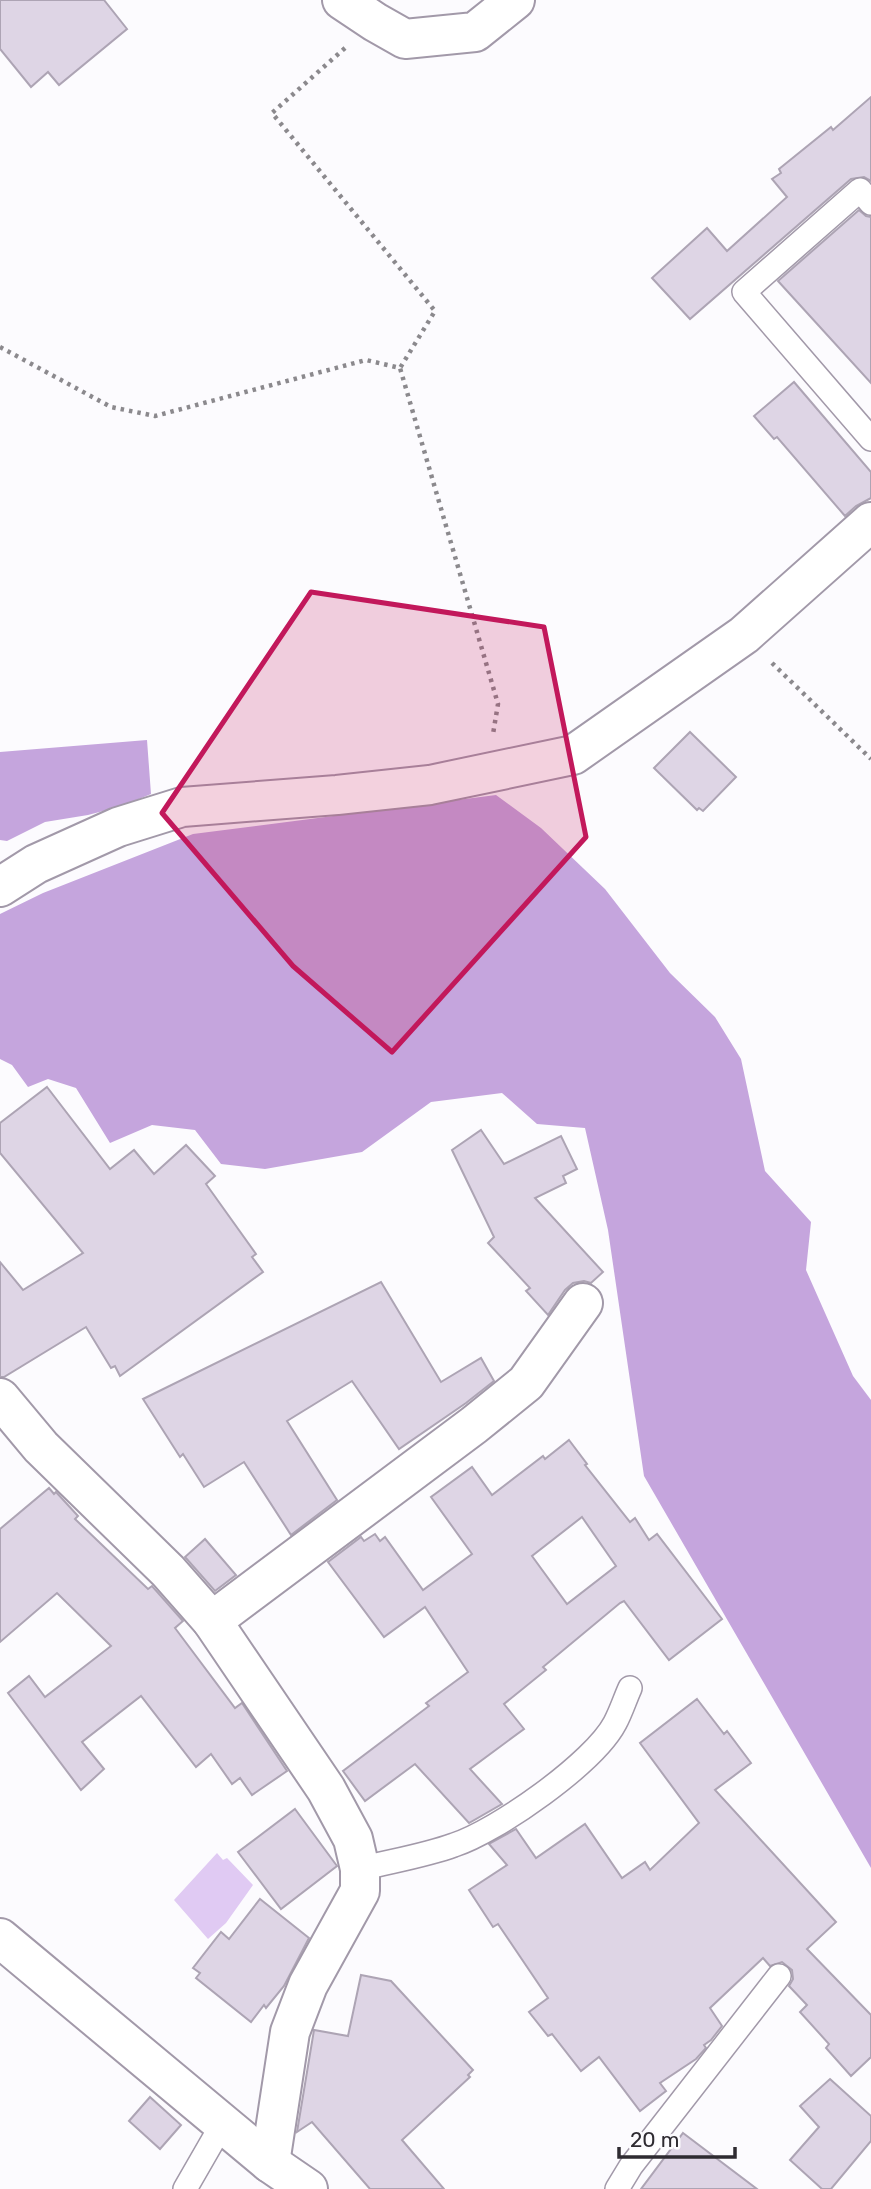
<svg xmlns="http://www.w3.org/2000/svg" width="871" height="2189" viewBox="0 0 871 2189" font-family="Rubik,sans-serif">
	<rect width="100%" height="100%" fill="#fcfbfe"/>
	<polygon fill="#e0caf3" points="217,1853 223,1860 227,1858 253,1885 226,1923 208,1939 174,1900"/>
	<g fill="#c5a5dd">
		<polygon points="147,740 151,794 122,806 88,815 45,822 7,841 0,840 0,752"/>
		<polygon points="496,795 541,828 605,889 670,973 715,1017 741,1059 765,1171 811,1222 806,1270 853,1376 871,1400 871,1868 644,1476 608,1230 585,1128 537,1124 502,1093 431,1102 362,1152 265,1169 221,1164 195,1130 152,1125 110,1143 76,1088 48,1079 28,1087 12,1065 0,1059 0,914 43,893 193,834"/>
	</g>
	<g fill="#ded5e5" stroke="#ada4b4" stroke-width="2" fill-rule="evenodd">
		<polygon points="0,0 104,0 127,29 59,85 48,72 31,87 0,49"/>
		<polygon points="871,97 871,181 864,177 851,179 690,319 652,278 707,228 727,251 787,197 772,179 781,173 779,169 831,127 833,130"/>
		<polygon points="859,210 866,216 871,217 871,383 778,281"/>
		<polygon points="794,382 871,472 871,498 856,506 845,516 777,437 774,439 754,416"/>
		<polygon points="690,732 736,777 703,811 699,808 697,810 654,768"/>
		<polygon points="47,1087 110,1169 134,1150 154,1174 186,1145 215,1176 206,1184 256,1254 252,1257 263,1272 120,1376 115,1366 111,1368 86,1327 4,1377 0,1377 0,1262 23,1290 83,1253 0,1153 0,1123"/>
		<polygon points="481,1130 504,1164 561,1136 577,1169 563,1176 566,1183 535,1198 603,1272 591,1283 584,1281 573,1283 565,1290 548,1315 526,1291 530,1288 488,1243 494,1237 452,1150"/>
		<polygon points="381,1282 441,1382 481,1358 494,1381 466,1403 399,1449 352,1381 287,1421 337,1500 291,1535 244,1462 204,1487 183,1454 180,1457 143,1399"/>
		<path d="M569 1440 587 1464 585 1465 630 1522 635 1518 649 1540 657 1534 722 1619 669 1660 624 1601 620 1603 543 1667 546 1670 504 1704 524 1729 470 1769 502 1804 469 1823 415 1764 365 1801 343 1771 429 1706 426 1703 468 1672 425 1607 384 1637 328 1562 361 1537 364 1541 375 1534 380 1541 385 1537 423 1590 472 1554 431 1497 472 1467 492 1495 543 1456 545 1459ZM582 1517 616 1566 567 1604 532 1556Z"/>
		<polygon points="49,1488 54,1494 56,1492 78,1516 75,1519 148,1589 152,1586 183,1621 175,1628 235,1708 242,1703 287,1771 252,1795 240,1778 232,1784 211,1754 196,1767 141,1696 82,1742 104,1769 81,1790 8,1693 29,1676 45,1697 111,1646 57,1593 0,1642 0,1529"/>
		<polygon points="205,1539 236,1575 215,1591 185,1557"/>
		<polygon points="697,1699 724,1734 727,1731 751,1763 715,1790 836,1922 807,1949 871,2015 871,2057 851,2076 826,2048 829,2044 800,2012 807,2005 789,1986 793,1979 792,1970 782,1962 770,1966 763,1958 710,2008 722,2026 711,2040 704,2045 706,2048 696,2059 660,2083 666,2091 640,2111 599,2057 581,2071 552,2034 548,2036 529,2012 548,1998 498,1924 493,1927 469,1890 507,1865 489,1844 516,1829 536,1858 585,1824 622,1878 645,1862 650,1870 699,1823 640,1743"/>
		<polygon points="295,1809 337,1866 281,1909 238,1852"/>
		<polygon points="260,1899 309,1938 284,1986 266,2008 264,2005 251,2022 196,1978 200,1973 193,1968 221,1932 229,1939"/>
		<polygon points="361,1975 391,1981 473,2070 468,2075 470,2077 402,2140 444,2189 370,2189 312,2122 297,2132 314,2030 348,2036"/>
		<polygon points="830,2079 871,2116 871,2141 831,2189 822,2189 790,2160 819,2127 800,2106"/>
		<polygon points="150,2097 181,2125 160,2149 129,2121"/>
		<polygon points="683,2133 757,2189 641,2189"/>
	</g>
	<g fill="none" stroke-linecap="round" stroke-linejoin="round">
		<defs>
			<g id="service">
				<polyline points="871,203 860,190 744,292 871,439"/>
				<path d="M360 1869C391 1861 424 1856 454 1845 497 1831 594 1763 615 1723 621 1712 625 1699 630 1688"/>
				<polyline points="185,2189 223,2123"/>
				<polyline points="617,2189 631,2166 779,1976"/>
			</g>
			<g id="minor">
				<polyline points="0,887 36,864 118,827 182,807 337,795 430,785 573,755 744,635 871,522"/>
				<polyline points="0,1398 41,1447 168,1571 212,1621 326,1789 353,1839 360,1869 360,1891 308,1985 290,2032 270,2163"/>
				<polyline points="212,1621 474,1425 526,1383 583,1303"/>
				<polyline points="0,1938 270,2163 308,2189"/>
			</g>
			<polyline id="tertiary" points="342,0 375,22 405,39 475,32 515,0"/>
		</defs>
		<use href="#service" stroke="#a299a9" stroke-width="26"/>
		<use href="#minor" stroke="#a299a9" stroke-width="42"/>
		<use href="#tertiary" stroke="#a299a9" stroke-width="42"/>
		<g stroke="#8b898d" stroke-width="4.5" stroke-dasharray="3.5 5" stroke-linecap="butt">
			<polyline points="345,48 272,113 435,311 400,368"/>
			<polyline points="0,347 111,407 155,416 366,360 400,368 498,704 493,734"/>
			<polyline points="772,663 871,759"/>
		</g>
		<use href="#service" stroke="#fff" stroke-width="23"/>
		<use href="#minor" stroke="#fff" stroke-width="38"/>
		<use href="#tertiary" stroke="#fff" stroke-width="38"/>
	</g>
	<path fill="#c2185b" fill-opacity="0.2" stroke="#c2185b" stroke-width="5" stroke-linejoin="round" d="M311 592 544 627 586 837 392 1052 293 966 162 813Z"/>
	<path d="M619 2147v10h116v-10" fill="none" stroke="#2e2b31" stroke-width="3.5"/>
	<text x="630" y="2147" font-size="21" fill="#2e2b31" stroke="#fcfbfe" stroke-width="5" paint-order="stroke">20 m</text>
</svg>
